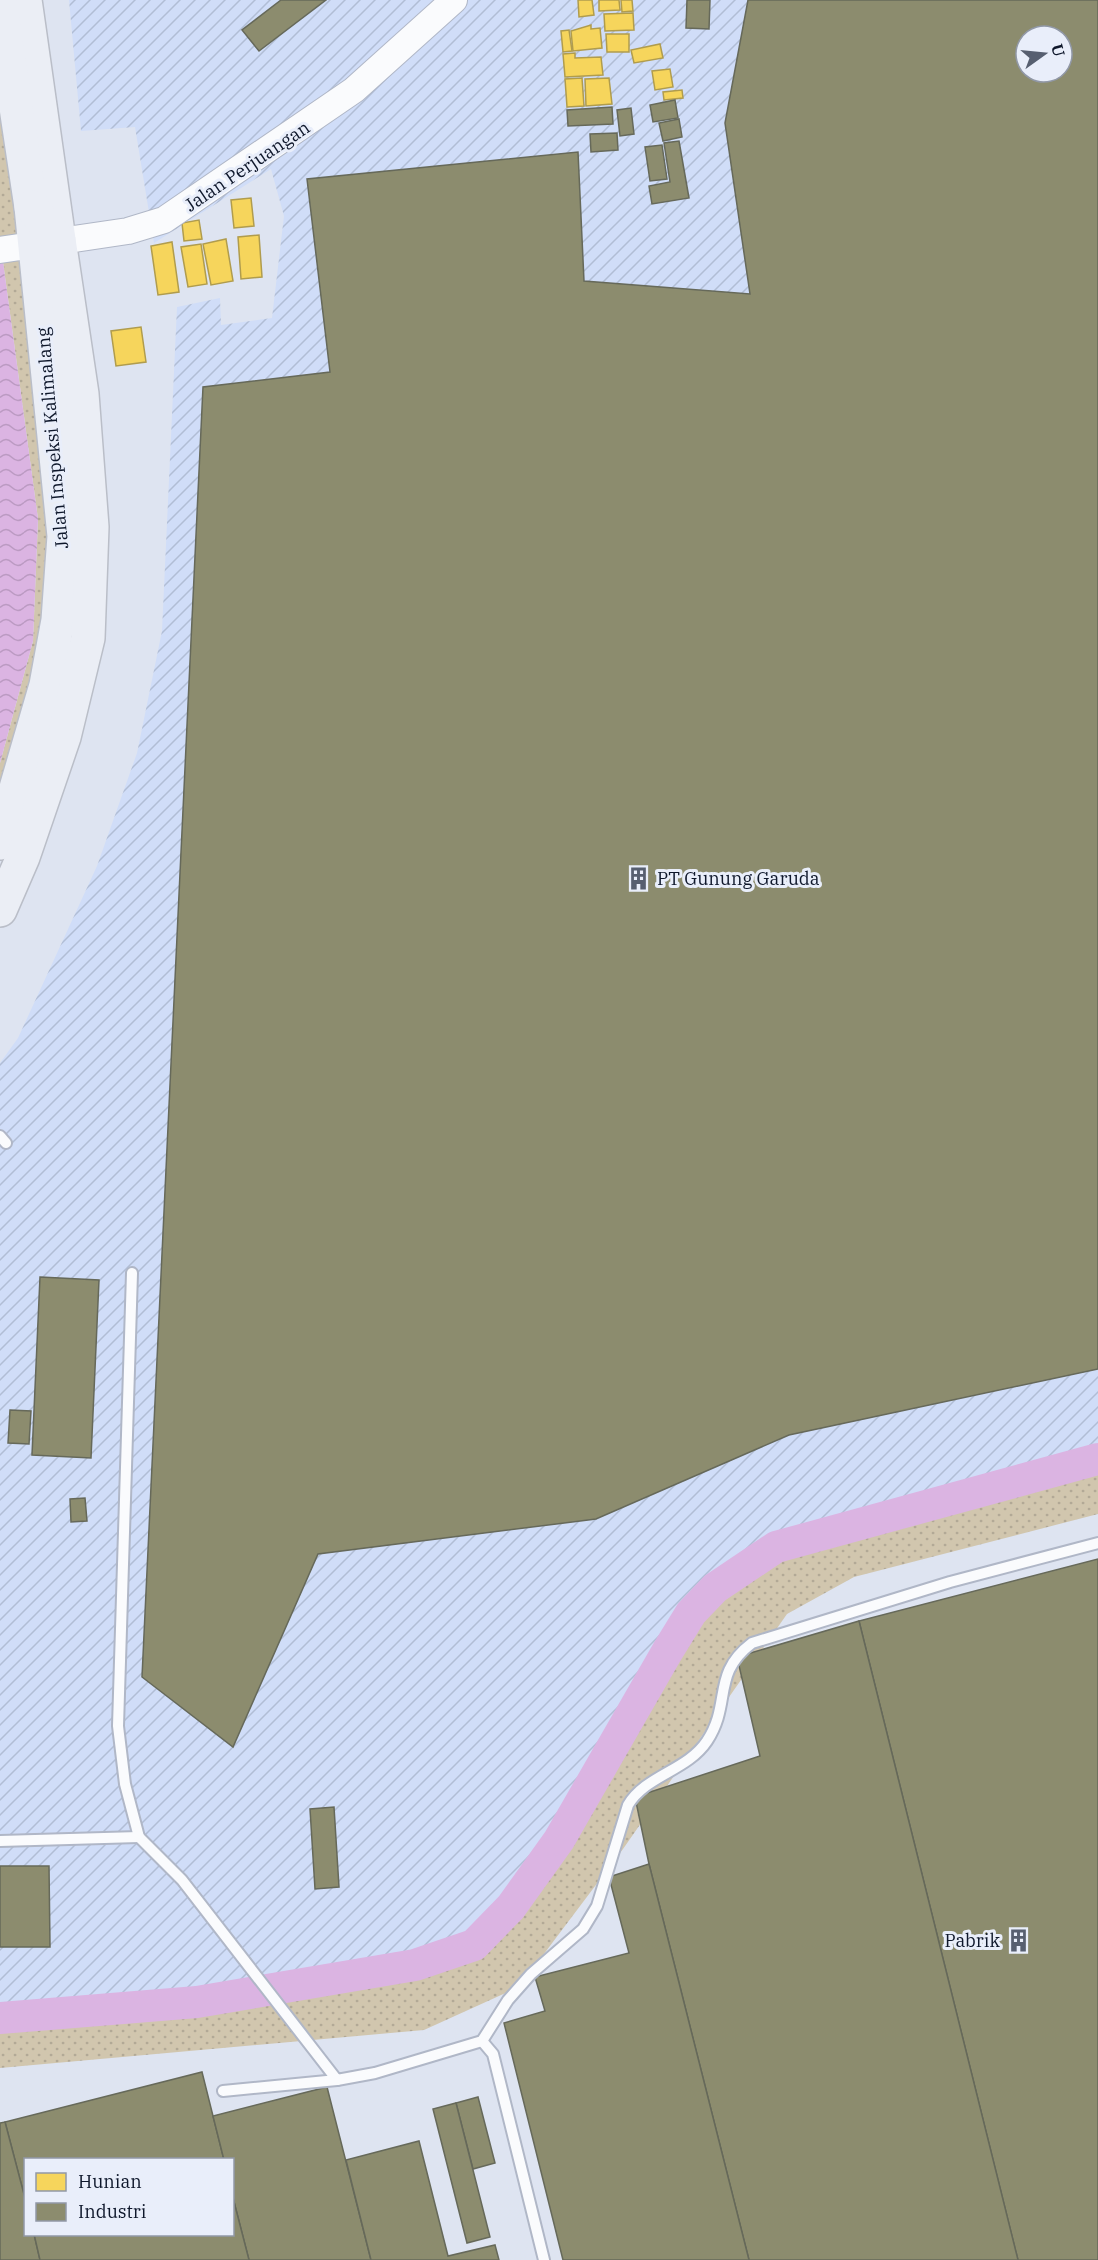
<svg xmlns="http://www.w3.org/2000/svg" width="1098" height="2260" viewBox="0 0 1098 2260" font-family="'IBM Plex Serif',serif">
	<defs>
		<pattern id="industrial-furrows" width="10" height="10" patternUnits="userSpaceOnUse" patternTransform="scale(1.5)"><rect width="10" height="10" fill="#d0ddf8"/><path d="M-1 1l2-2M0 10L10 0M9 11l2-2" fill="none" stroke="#b1bdd5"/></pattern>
		<pattern id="grass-dots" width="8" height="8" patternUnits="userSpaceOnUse" patternTransform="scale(1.5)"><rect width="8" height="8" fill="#d1c6ae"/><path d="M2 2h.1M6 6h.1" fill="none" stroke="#b2a996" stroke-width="1.8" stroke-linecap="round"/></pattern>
		<pattern id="water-waves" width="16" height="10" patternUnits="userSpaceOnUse" patternTransform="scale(1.5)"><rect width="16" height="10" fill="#dbb4e2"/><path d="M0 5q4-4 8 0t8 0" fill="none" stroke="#bb9ac2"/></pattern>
	</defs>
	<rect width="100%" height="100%" fill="#dee4f1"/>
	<path fill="url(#industrial-furrows)" fill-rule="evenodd" d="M69 0H1098V1459L776 1547 715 1588 691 1613 559 1841 511 1907 474 1945 415 1965 197 2002 0 2019V1063L18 1038 97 866 137 753 162 631 177 307 220 298 221 325 272 318 284 216 271 169 154 243 135 127 81 131ZM1026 36H1062V72H1026Z"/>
	<g fill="url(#grass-dots)">
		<polygon points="0,0 86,455 0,843 0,763 33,641 38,519 0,240"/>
		<polygon points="1098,1459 1098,1514 854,1577 787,1614 623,1849 519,1987 424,2030 0,2068 0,2018 197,2002 415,1965 474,1945 511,1907 559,1841 691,1613 715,1588 776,1547"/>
	</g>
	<polygon fill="url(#water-waves)" points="0,240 38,519 33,641 0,763"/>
	<g fill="#f6d55c" stroke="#b09c4d" stroke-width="1.5">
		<polygon points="578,0 592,0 594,15 579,17"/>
		<polygon points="599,0 619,0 620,10 599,11"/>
		<polygon points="621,0 632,0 633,11 622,12"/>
		<polygon points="633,13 634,30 605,31 604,14"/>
		<polygon points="591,25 591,29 600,28 602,48 573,51 571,31"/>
		<polygon points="569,30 572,51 563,52 561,31"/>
		<polygon points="606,34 629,34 629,52 607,52"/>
		<polygon points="660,44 663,58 634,63 631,50"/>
		<polygon points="575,53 575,58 601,57 603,75 565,77 563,54"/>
		<polygon points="670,69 673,87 655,90 652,71"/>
		<polygon points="582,78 584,106 567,107 565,79"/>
		<polygon points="609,78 612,104 586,106 585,79"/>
		<polygon points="682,90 683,98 664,100 663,92"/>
		<polygon points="251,198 254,226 234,228 231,200"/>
		<polygon points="199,220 202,239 184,241 182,223"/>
		<polygon points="259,235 262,277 241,279 238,237"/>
		<polygon points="226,239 233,281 211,285 203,244"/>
		<polygon points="172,242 179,292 158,295 151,246"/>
		<polygon points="201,244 207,284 188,287 181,247"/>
		<polygon points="141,327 146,362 116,366 111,331"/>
	</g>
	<g fill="#8c8c6e" stroke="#66695a" stroke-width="1.5" fill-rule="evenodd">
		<polygon points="281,0 326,0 259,51 242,30"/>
		<polygon points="687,0 710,0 709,29 686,28"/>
		<path d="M748 0H1098V1369L789 1435 596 1519 318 1554 233 1747 142 1677 203 387 330 372 307 179 578 152 584 281 750 294 725 123ZM1026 36H1062V72H1026Z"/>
		<polygon points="675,100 678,118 653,122 650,105"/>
		<polygon points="612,107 613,124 568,126 567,110"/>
		<polygon points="631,108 634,134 620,136 617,110"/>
		<polygon points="679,119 682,137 663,141 659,123"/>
		<polygon points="617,133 618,150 591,152 590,134"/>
		<polygon points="679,141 689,198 652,204 649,186 670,182 664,143"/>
		<polygon points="662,145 667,179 650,181 645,147"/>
		<polygon points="40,1277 99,1280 91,1458 32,1455"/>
		<polygon points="10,1410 31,1411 29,1444 8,1443"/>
		<polygon points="85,1498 87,1521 71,1522 70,1499"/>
		<polygon points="1098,1559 1098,2260 1018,2260 859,1621"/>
		<polygon points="859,1621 1018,2260 749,2260 649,1864 635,1797 760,1756 737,1657"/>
		<polygon points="334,1807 339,1887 315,1889 310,1809"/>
		<polygon points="649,1864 749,2260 563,2260 504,2023 545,2011 535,1977 629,1953 609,1877"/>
		<polygon points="0,1866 49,1866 50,1947 0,1947"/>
		<polygon points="202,2072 224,2160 26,2160 26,2202 5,2122"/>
		<polygon points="327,2087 371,2260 249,2260 232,2194 232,2160 224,2160 213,2116"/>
		<polygon points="478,2097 495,2163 473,2169 456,2103"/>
		<polygon points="456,2103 490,2237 467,2243 433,2109"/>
		<polygon points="5,2122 26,2202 26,2234 34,2234 40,2260 0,2260 0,2123"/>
		<polygon points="419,2141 448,2256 495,2245 499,2260 371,2260 346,2160"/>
		<polygon points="232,2194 249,2260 40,2260 34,2234 232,2234"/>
	</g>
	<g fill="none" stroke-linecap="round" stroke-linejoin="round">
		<polyline stroke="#dbb4e2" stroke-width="32" points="0,2018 197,2002 415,1965 474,1945 511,1907 559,1840 667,1652 691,1613 715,1588 776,1547 1098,1459"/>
		<defs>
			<g id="service">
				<polyline points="0,1136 6,1143"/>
				<path d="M132 1273 118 1726 125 1784 139 1837 182 1880 337 2080 375 2073 482 2041 508 2000 531 1974 583 1929 597 1906 628 1805C646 1775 687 1771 707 1741 732 1703 711 1674 752 1643L950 1582 1098 1543"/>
				<polyline points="0,1841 139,1837"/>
				<polyline points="482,2041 493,2054 544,2260"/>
				<polyline points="223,2091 337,2080"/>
			</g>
			<polyline id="tertiary" points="0,250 128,231 164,220 354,90 454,0"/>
			<g id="primary">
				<polyline points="25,0 59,240"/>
				<polyline points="0,1 31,207 64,536 58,620 46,685 0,843"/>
				<polyline points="0,910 23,857 64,737 88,638 92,527 82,394 59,240 31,207"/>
			</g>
		</defs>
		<use href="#service" stroke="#b0b7c7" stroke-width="14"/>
		<use href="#tertiary" stroke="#b0b7c7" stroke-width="28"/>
		<use href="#primary" stroke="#babec8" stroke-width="36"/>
		<use href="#service" stroke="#fafbfd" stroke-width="10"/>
		<use href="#tertiary" stroke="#fafbfd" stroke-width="26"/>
		<use href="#primary" stroke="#ebeef5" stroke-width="33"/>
	</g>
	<defs>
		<symbol id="building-bare" viewBox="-9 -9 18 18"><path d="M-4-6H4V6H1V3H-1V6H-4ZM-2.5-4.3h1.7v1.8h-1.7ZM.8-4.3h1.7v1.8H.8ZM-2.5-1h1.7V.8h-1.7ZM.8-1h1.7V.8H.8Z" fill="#575f70" stroke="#e9eefa" stroke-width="2.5" paint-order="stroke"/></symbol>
	</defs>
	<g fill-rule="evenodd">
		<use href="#building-bare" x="622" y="862" width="33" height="33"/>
		<use href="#building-bare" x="1002" y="1924" width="33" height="33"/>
	</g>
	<g text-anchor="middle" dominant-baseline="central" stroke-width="6" stroke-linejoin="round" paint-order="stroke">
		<g font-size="18" fill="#0e172b" stroke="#e9eefa">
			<text transform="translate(247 166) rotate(-34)">Jalan Perjuangan</text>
			<text transform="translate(52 438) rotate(-95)">Jalan Inspeksi Kalimalang</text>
		</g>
		<g font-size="18" fill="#0e172b" stroke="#e9eefa" text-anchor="start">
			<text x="657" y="878">PT Gunung Garuda</text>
			<text x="1000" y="1940" text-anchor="end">Pabrik</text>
		</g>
	</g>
	<rect x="24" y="2158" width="210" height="78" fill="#e9eefa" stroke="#9198a7" stroke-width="1.5"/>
	<rect x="36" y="2173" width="30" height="18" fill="#f6d55c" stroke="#9198a7" stroke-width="1.5"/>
	<text x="78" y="2188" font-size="18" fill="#0e172b">Hunian</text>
	<rect x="36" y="2203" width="30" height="18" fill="#8c8c6e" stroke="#9198a7" stroke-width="1.5"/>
	<text x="78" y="2218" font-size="18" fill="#0e172b">Industri</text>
	<g transform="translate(1044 54) rotate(75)"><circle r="28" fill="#e9eefa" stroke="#9198a7" stroke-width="1.5"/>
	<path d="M0-4.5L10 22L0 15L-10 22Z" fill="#575f70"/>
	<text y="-9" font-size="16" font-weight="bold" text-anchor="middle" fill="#0e172b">U</text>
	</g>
</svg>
